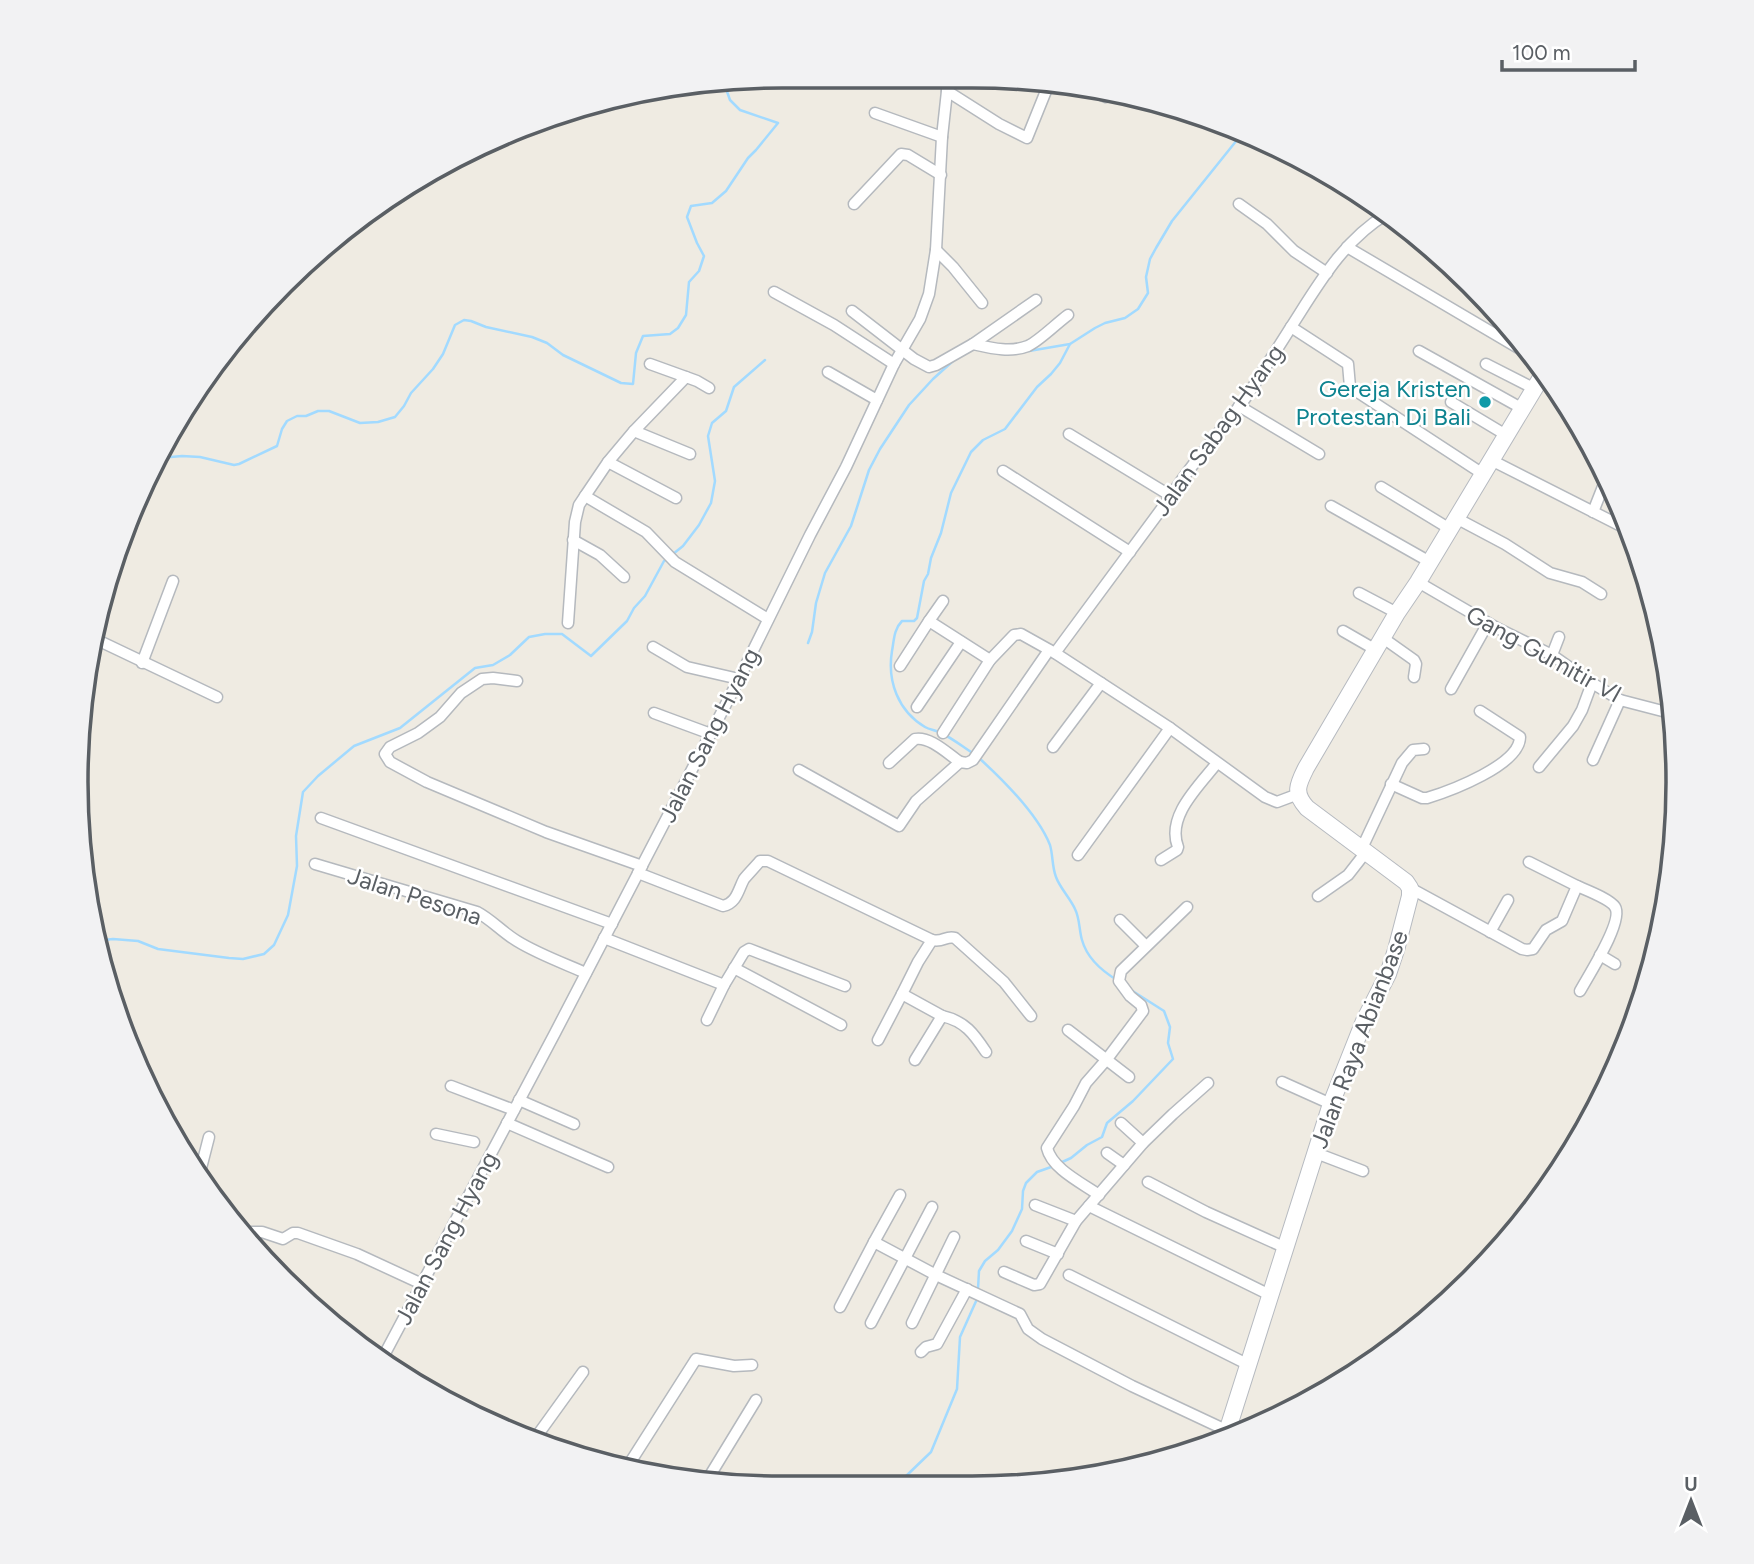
<svg xmlns="http://www.w3.org/2000/svg" width="1754" height="1564" viewBox="0 0 1754 1564" font-family="Figtree,sans-serif">
	<rect width="100%" height="100%" fill="#efebe2"/>
	<g fill="none" stroke-linecap="round" stroke-linejoin="round">
		<g stroke="#a2daff" stroke-width="2.5">
			<polyline points="1029,351 1070,344 1095,328 1105,323 1125,318 1138,309 1148,293 1146,277 1150,259 1156,248 1172,221 1245,130"/>
			<polyline points="160,458 182,456 200,457 234,465 239,464 277,446 282,429 287,421 297,416 306,416 318,411 329,411 360,423 378,422 395,417 404,406 411,393 433,369 443,354 455,325 464,320 471,321 486,327 532,337 547,343 563,355 621,383 633,384 636,353 643,336 670,334 678,328 686,315 689,282 699,271 704,256 697,243 687,217 691,206 712,203 726,191 748,158 756,150 778,123 740,110 730,100 724,83"/>
			<polyline points="673,554 683,546 699,525 711,503 715,481 708,436 712,423 726,411 734,387 765,360"/>
			<polyline points="808,643 812,632 816,603 825,573 851,526 869,470 880,449 909,405 933,379 953,361"/>
			<path d="M974 754C963 747 952 738 941 733 936 730 930 730 925 727 898 711 887 681 892 651 894 640 894 629 902 621H914L917 618 924 581 928 574 931 558 941 533 951 493 971 452 983 440 1005 429 1037 387 1051 374 1060 363 1070 344"/>
			<path d="M979 758C1002 779 1038 815 1050 845 1053 855 1052 867 1056 877 1060 888 1070 898 1075 909 1080 919 1079 930 1082 940 1087 958 1102 971 1117 980"/>
			<polyline points="95,941 113,939 138,941 158,949 229,958 243,959 264,954 274,945 288,915 297,866 296,836 303,792 318,776 354,746 400,728 475,668 493,665 510,655 529,637 545,634 562,634 591,656 627,621 634,608 645,596 664,561 668,558"/>
			<polyline points="1060,1163 1071,1158 1087,1145 1102,1137 1107,1123 1133,1101 1173,1059 1168,1043 1170,1027 1164,1011 1131,990"/>
			<polyline points="978,1289 979,1271 985,1261 998,1250 1012,1231 1022,1209 1023,1191 1026,1183 1037,1172 1054,1166"/>
			<polyline points="890,1487 905,1477 931,1452 957,1389 960,1337 977,1299"/>
		</g>
		<defs>
			<g id="street">
				<polyline points="1085,88 1106,97"/>
				<polyline points="947,91 999,124 1027,138 1048,86"/>
				<polyline points="875,113 942,137"/>
				<polyline points="854,204 901,154 908,155 941,175"/>
				<polyline points="1239,204 1267,224 1294,251 1327,273"/>
				<polyline points="1384,213 1443,256"/>
				<polyline points="1347,247 1537,359"/>
				<polyline points="936,250 953,267 982,303"/>
				<polyline points="774,292 834,325 894,364"/>
				<path d="M852 311 914 359 929 367 936 365 973 344C991 348 1010 353 1028 346 1039 341 1057 323 1068 315"/>
				<polyline points="1291,327 1348,364 1350,387 1483,474"/>
				<polyline points="973,344 1036,300"/>
				<polyline points="1419,351 1523,409"/>
				<polyline points="650,364 686,377"/>
				<polyline points="1486,364 1535,389"/>
				<polyline points="828,372 877,400"/>
				<polyline points="709,388 697,381 686,377 634,431 608,462 585,496 646,532 675,562 768,619"/>
				<polyline points="1451,402 1506,435"/>
				<polyline points="1239,406 1319,454"/>
				<polyline points="634,431 690,454"/>
				<polyline points="1069,434 1171,496"/>
				<polyline points="1491,460 1629,530"/>
				<polyline points="608,462 676,498"/>
				<polyline points="1003,471 1130,552"/>
				<polyline points="1381,487 1450,529"/>
				<polyline points="1331,506 1430,562"/>
				<polyline points="1593,512 1608,474"/>
				<polyline points="1456,518 1505,544 1550,573 1582,582 1601,594"/>
				<polyline points="573,540 600,555 624,577"/>
				<polyline points="1418,582 1497,628 1552,655 1592,683 1620,700 1674,714"/>
				<polyline points="1359,593 1397,613"/>
				<polyline points="929,621 943,601"/>
				<polyline points="568,623 575,522 579,505 585,496"/>
				<polyline points="1343,631 1376,650"/>
				<polyline points="91,637 217,697"/>
				<polyline points="1383,638 1414,660 1416,664 1414,677"/>
				<polyline points="653,647 687,667 739,679"/>
				<path d="M1055 653 1171 496C1194 459 1226 427 1251 390 1264 369 1278 348 1291 327 1318 285 1343 240 1387 214"/>
				<polyline points="1552,655 1559,637"/>
				<polyline points="142,663 173,581"/>
				<polyline points="900,666 929,621 990,660"/>
				<polyline points="517,681 493,678 482,679 461,693 440,717 418,733 390,747 385,754 390,762 427,782 546,832 642,866"/>
				<polyline points="1451,689 1488,623"/>
				<polyline points="917,707 961,642"/>
				<polyline points="654,713 711,734"/>
				<polyline points="943,733 990,660 1014,635 1021,634 1055,653 1170,728 1265,797 1277,802 1293,796 1299,795"/>
				<polyline points="1053,747 1101,683"/>
				<polyline points="1593,760 1620,700"/>
				<path d="M889 763 915 739C930 736 948 754 960 762"/>
				<polyline points="1539,767 1573,726 1582,710 1592,683"/>
				<polyline points="799,770 899,826 916,801 960,762 967,763 973,760 1049,650"/>
				<path d="M1391 784 1422 798H1427C1450 791 1520 765 1520 737L1480 711"/>
				<polyline points="321,818 612,924"/>
				<polyline points="1362,848 1402,763 1413,750 1424,749"/>
				<polyline points="1078,855 1170,728"/>
				<path d="M1161 860 1177 850 1178 847C1166 816 1199 786 1217 763"/>
				<path d="M315 864 477 912C492 920 502 932 517 941 538 954 563 963 586 973"/>
				<path d="M638 873 723 906C737 903 738 890 744 879 749 873 755 867 760 861H768L932 940 918 962 902 994 942 1016 915 1060"/>
				<path d="M1577 886C1586 890 1610 899 1615 907 1624 921 1588 976 1580 991"/>
				<polyline points="1410,888 1522,949 1527,950 1533,949 1546,930 1562,921 1577,886 1529,862"/>
				<polyline points="1318,896 1348,875 1366,852"/>
				<polyline points="1120,920 1146,946"/>
				<polyline points="1490,932 1508,900"/>
				<polyline points="604,938 724,985 744,952 749,949 845,986"/>
				<path d="M932 940C943 943 946 935 955 938L1004 982 1031 1016"/>
				<polyline points="1600,955 1615,964"/>
				<polyline points="734,968 841,1025"/>
				<path d="M942 1016C965 1021 974 1034 986 1052"/>
				<polyline points="707,1020 724,985"/>
				<polyline points="1068,1030 1129,1077"/>
				<polyline points="878,1040 902,994"/>
				<polyline points="1282,1082 1331,1104"/>
				<polyline points="451,1086 514,1110"/>
				<polyline points="519,1100 574,1124"/>
				<polyline points="507,1123 608,1167"/>
				<polyline points="1121,1123 1143,1143"/>
				<polyline points="436,1134 474,1142"/>
				<polyline points="1107,1153 1124,1165"/>
				<polyline points="1316,1153 1363,1171"/>
				<polyline points="199,1176 209,1137"/>
				<polyline points="1148,1182 1206,1212 1286,1248"/>
				<polyline points="900,1195 874,1242 936,1275 1020,1314 1028,1329 1042,1339 1132,1386 1228,1431"/>
				<path d="M1099 1195C1082 1183 1052 1169 1047 1148L1074 1106 1086 1083 1107 1059 1143 1011 1141 1005 1130 996 1119 981 1121 971 1187 907"/>
				<polyline points="1035,1205 1076,1221"/>
				<polyline points="1089,1206 1272,1296"/>
				<polyline points="239,1232 262,1232 283,1239 293,1233 298,1233 357,1254 422,1284"/>
				<polyline points="1026,1241 1058,1254"/>
				<polyline points="1004,1272 1034,1285 1040,1284 1076,1221 1143,1143 1173,1114 1208,1083"/>
				<polyline points="1069,1275 1249,1365"/>
				<polyline points="840,1307 874,1242"/>
				<polyline points="871,1323 932,1207"/>
				<polyline points="912,1323 954,1237"/>
				<polyline points="921,1352 926,1347 937,1344 967,1289"/>
				<polyline points="381,1361 555,1033 739,679 810,535 846,467 894,364 920,319 929,294 936,250 942,137 948,82"/>
				<polyline points="534,1440 583,1372"/>
				<polyline points="626,1469 696,1359 734,1366 752,1365"/>
				<polyline points="706,1482 756,1400"/>
			</g>
			<path id="secondary" d="M1225 1438 1331 1104 1364 1021 1388 974 1396 950 1410 896V888L1406 882 1307 808C1293 793 1298 784 1306 768L1397 613 1418 582 1545 371"/>
		</defs>
		<use href="#street" stroke="#b5b9be" stroke-width="13"/>
		<use href="#secondary" stroke="#b6bac0" stroke-width="18"/>
		<use href="#street" stroke="#fff" stroke-width="10"/>
		<use href="#secondary" stroke="#fff" stroke-width="16"/>
	</g>
	<circle fill="#0f9aa8" stroke="#fff" stroke-width="2.5" cx="1485" cy="402" r="7"/>
	<g text-anchor="middle" dominant-baseline="central" stroke-width="5" stroke-linejoin="round" paint-order="stroke">
		<g font-size="24" fill="#0d838f" stroke="#fff" text-anchor="end">
			<text x="1471" y="388">Gereja Kristen<tspan x="1471" dy="28">Protestan Di Bali</tspan></text>
		</g>
		<g font-size="24" fill="#5a5f64" stroke="#fff">
			<text transform="translate(1218 430) rotate(-54)">Jalan Sabag Hyang</text>
			<text transform="translate(1544 654) rotate(29)">Gang Gumitir VI</text>
			<text transform="translate(709 735) rotate(-63)">Jalan Sang Hyang</text>
			<text transform="translate(415 896) rotate(18)">Jalan Pesona</text>
			<text transform="translate(1359 1039) rotate(-69)">Jalan Raya Abianbase</text>
			<text transform="translate(446 1238) rotate(-62)">Jalan Sang Hyang</text>
		</g>
	</g>
	<path d="M0 0H1754V1564H0ZM782 88H972A694 694 0 0 1 1666 782V782A694 694 0 0 1 972 1476H782A694 694 0 0 1 88 782V782A694 694 0 0 1 782 88Z" fill="#f2f2f3" fill-rule="evenodd"/>
	<path fill="none" stroke="#5a5f64" stroke-width="3.5" d="M782 88H972A694 694 0 0 1 1666 782V782A694 694 0 0 1 972 1476H782A694 694 0 0 1 88 782V782A694 694 0 0 1 782 88Z"/>
	<g transform="translate(1691 1501)" stroke="#ffffff" stroke-width="5" paint-order="stroke">
	<path d="M0-5L12 26L0 18L-12 26Z" fill="#5a5f64"/>
	<text y="-10" font-size="19" font-weight="bold" text-anchor="middle" fill="#5a5f64">U</text>
	</g>
	<path d="M1502 60v10h133v-10" fill="none" stroke="#5a5f64" stroke-width="3.5"/>
	<text x="1512" y="60" font-size="21" fill="#5a5f64" stroke="#ffffff" stroke-width="5" paint-order="stroke">100 m</text>
</svg>
